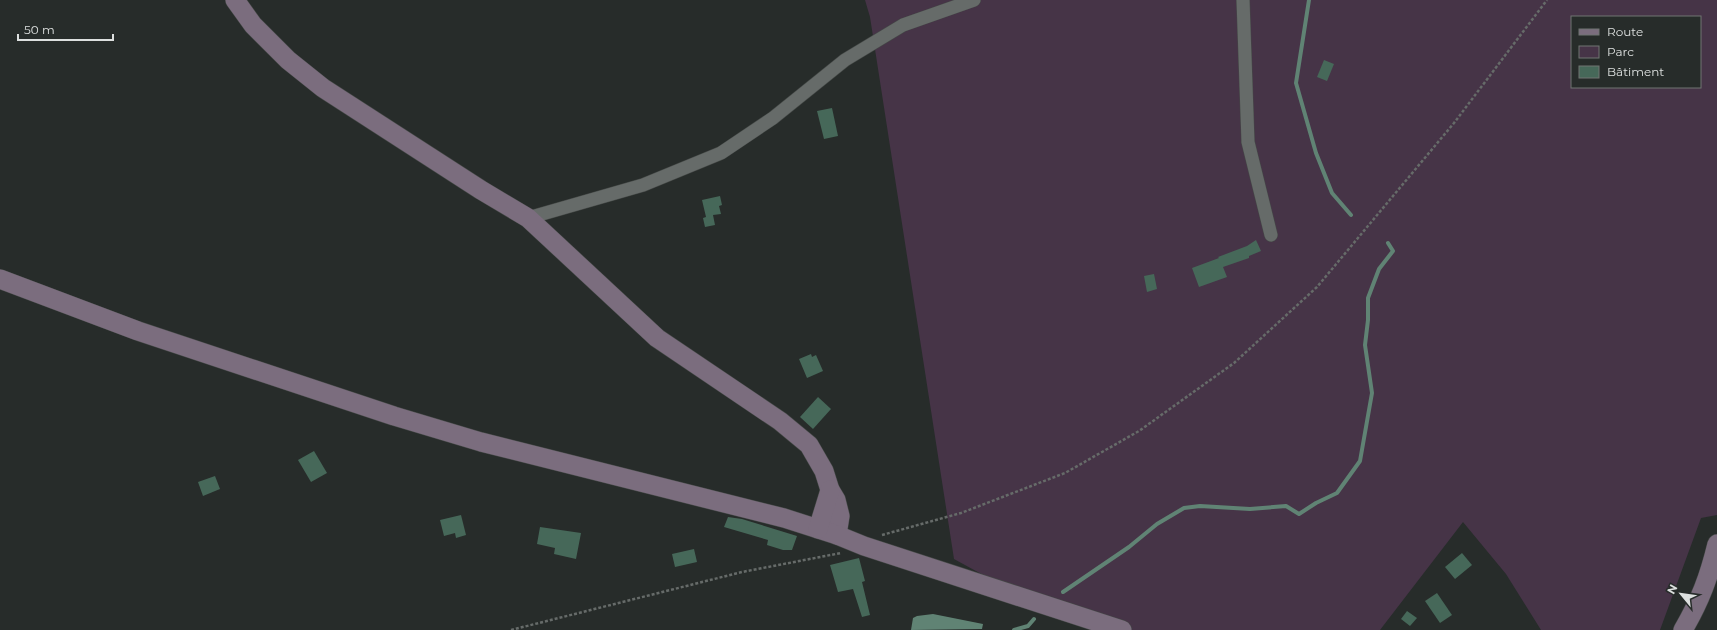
<svg xmlns="http://www.w3.org/2000/svg" width="1717" height="630" viewBox="0 0 1717 630" font-family="Montserrat,sans-serif">
	<rect width="100%" height="100%" fill="#272c2a"/>
	<path fill="#463447" fill-rule="evenodd" d="M865 0H1717V515L1701 518 1660 630H1541L1506 574 1463 522 1380 630H1127L1051 612 954 559 870 17ZM1572 17H1700V87H1572Z"/>
	<polygon fill="#608374" points="933,614 983,624 982,629 911,630 913,618 917,616"/>
	<g fill="none" stroke-linecap="round" stroke-linejoin="round">
		<g stroke="#608374" stroke-width="4">
			<polyline points="1309,0 1296,83 1316,153 1332,193 1351,215"/>
			<polyline points="1063,592 1129,547 1157,524 1184,508 1200,506 1250,509 1286,506 1299,514 1316,503 1337,493 1360,461 1372,393 1365,345 1368,320 1368,298 1379,269 1393,251 1388,243"/>
			<polyline points="1014,630 1028,626 1034,619"/>
		</g>
	</g>
	<g fill="#466859">
		<polygon points="1324,60 1334,64 1327,81 1317,77"/>
		<polygon points="832,108 838,136 824,139 817,111"/>
		<polygon points="720,196 722,205 719,206 721,214 713,215 715,225 705,227 703,218 706,217 702,200"/>
		<polygon points="1256,240 1261,251 1249,256 1249,258 1223,267 1227,277 1199,287 1192,268 1219,258 1218,257 1247,246"/>
		<polygon points="1154,274 1157,289 1147,292 1144,276"/>
		<polygon points="811,354 812,357 816,355 823,371 807,378 799,359"/>
		<polygon points="818,397 831,409 813,429 800,417"/>
		<polygon points="314,451 327,473 311,482 298,460"/>
		<polygon points="215,476 220,489 203,496 198,482"/>
		<polygon points="461,515 466,535 456,538 455,533 444,536 440,520"/>
		<polygon points="728,517 742,519 797,536 792,550 783,550 767,545 768,540 724,527"/>
		<polygon points="540,527 581,533 576,559 554,554 555,548 537,544"/>
		<polygon points="694,549 697,562 675,567 672,554"/>
		<polygon points="1462,553 1472,565 1455,579 1445,567"/>
		<polygon points="859,558 865,581 862,582 870,615 862,617 853,589 838,592 830,565"/>
		<polygon points="1437,593 1452,615 1440,623 1425,601"/>
		<polygon points="1407,611 1417,618 1410,626 1401,619"/>
	</g>
	<g fill="none" stroke-linecap="round" stroke-linejoin="round">
		<defs>
			<g id="street">
				<polyline points="1243,0 1248,142 1271,235"/>
				<polyline points="528,218 643,185 721,153 773,118 845,60 903,25 974,0"/>
			</g>
			<g id="secondary">
				<polyline points="235,0 253,25 288,60 323,88 481,190 528,218 657,338 780,421 809,445 824,471 830,490 836,500 840,516 837,535"/>
				<polyline points="0,279 138,331 394,416 481,442 784,518 837,535 864,546 1122,630"/>
				<polyline points="818,529 830,490"/>
				<path d="M1683 630C1700 601 1709 577 1717 544"/>
			</g>
		</defs>
		<use href="#street" stroke="#454947" stroke-width="14"/>
		<use href="#secondary" stroke="#454947" stroke-width="20"/>
		<g stroke="#666b69" stroke-width="2.5" stroke-dasharray="3 2" stroke-linecap="butt">
			<polyline points="882,535 961,513 1065,473 1139,431 1234,363 1317,287 1454,123 1547,0"/>
			<polyline points="511,630 742,572 841,553"/>
		</g>
		<use href="#street" stroke="#666b69" stroke-width="13"/>
		<use href="#secondary" stroke="#7b6d7e" stroke-width="19"/>
	</g>
	<rect x="1571" y="16" width="130" height="72" fill="#272c2a" stroke="#707472"/>
	<rect x="1579" y="29" width="20" height="6" fill="#7b6d7e" stroke="#707472"/>
	<text x="1607" y="36" font-size="12" fill="#dde0df">Route</text>
	<rect x="1579" y="46" width="20" height="12" fill="#463447" stroke="#707472"/>
	<text x="1607" y="56" font-size="12" fill="#dde0df">Parc</text>
	<rect x="1579" y="66" width="20" height="12" fill="#466859" stroke="#707472"/>
	<text x="1607" y="76" font-size="12" fill="#dde0df">Bâtiment</text>
	<g transform="translate(1681 594) rotate(299)" stroke="#272c2a" stroke-width="3" paint-order="stroke">
	<path d="M0-3L7 15L0 10L-7 15Z" fill="#dde0df"/>
	<text y="-6" font-size="11" font-weight="bold" text-anchor="middle" fill="#dde0df">N</text>
	</g>
	<path d="M18 34v6h95v-6" fill="none" stroke="#dde0df" stroke-width="2"/>
	<text x="24" y="34" font-size="12" fill="#dde0df" stroke="#272c2a" stroke-width="3" paint-order="stroke">50 m</text>
</svg>
